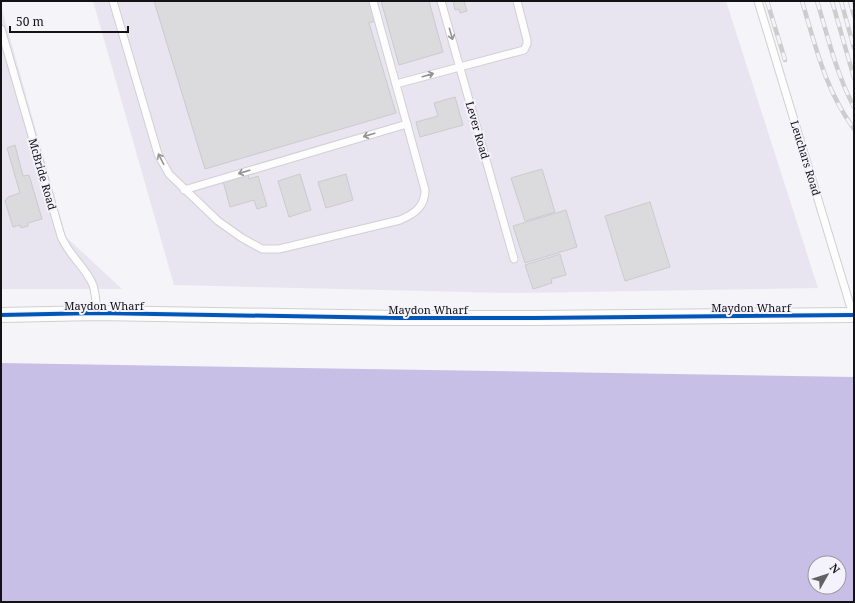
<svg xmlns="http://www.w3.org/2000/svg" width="855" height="603" viewBox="0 0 855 603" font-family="'Noto Serif',serif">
	<rect width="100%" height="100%" fill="#f5f4f9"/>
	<g fill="#e8e5f1">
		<polygon points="93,1 726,1 818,288 515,293 174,285"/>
		<polygon points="1,6 66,237 122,289 1,289"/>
	</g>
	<path fill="#c8bfe7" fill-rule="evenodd" d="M1 363 854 377V602H1ZM815 563H839V587H815Z"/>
	<g fill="#dbdbde" stroke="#cbcace">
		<polygon points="154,1 369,1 375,21 369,23 396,113 205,169"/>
		<polygon points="381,1 429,1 443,52 399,65"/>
		<polygon points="453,1 464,1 467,11 460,13 459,9 455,10"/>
		<polygon points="455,97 463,125 420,137 416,122 438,116 434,103"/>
		<polygon points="15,145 23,176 29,175 42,219 28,223 28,226 21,228 20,225 13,227 5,201 8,197 20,193 7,148"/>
		<polygon points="542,169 555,212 525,221 511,178"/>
		<polygon points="248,174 249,179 258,176 267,206 257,209 254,200 230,207 223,181"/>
		<polygon points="300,174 311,210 289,217 278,181"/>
		<polygon points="346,174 353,200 326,208 318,182"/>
		<polygon points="650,202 670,267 625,281 605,216"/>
		<polygon points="566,210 577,247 525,263 513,226"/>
		<polygon points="560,254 566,275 551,279 552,283 533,289 525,265"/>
	</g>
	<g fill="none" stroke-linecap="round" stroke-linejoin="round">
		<defs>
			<g id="lane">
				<path d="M113 1 158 154 169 174 218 221 242 238 262 249H279L400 220C414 214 425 207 425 190L373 1"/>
				<polyline points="441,1 514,259"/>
				<polyline points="758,1 853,315"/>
				<path d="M1 29 61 236C69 256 85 266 93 285 96 294 96 304 97 313"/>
				<polyline points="396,84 524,50 527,44 527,40 517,1"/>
				<polyline points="184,190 407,124"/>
			</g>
			<polyline id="street" points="1,315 97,313 399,318 535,318 854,315"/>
		</defs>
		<use href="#lane" stroke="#d0cfd2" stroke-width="9"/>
		<use href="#street" stroke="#d0cfd2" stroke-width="16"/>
		<use href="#lane" stroke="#fefdfe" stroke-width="7"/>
		<use href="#street" stroke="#fefdfe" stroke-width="14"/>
		<defs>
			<g id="rail">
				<polyline points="767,1 785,60"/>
				<path d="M802 1C816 48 825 89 854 129"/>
				<path d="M817 1C828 37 836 73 854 107"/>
				<polyline points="832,1 854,78"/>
				<polyline points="841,1 854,48"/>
				<polyline points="850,1 854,16"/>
			</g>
		</defs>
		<use href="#rail" stroke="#cdcdce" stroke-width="4.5"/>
		<use href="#rail" stroke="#f4f2fb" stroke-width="3" stroke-dasharray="9" stroke-linecap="butt"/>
		<defs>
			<polyline id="cycleway" points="1,315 97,313 399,318 535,318 854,315"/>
		</defs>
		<use href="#cycleway" stroke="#f4f2fb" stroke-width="6"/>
		<use href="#cycleway" stroke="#0057b8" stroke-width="4"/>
	</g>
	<defs><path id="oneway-shaft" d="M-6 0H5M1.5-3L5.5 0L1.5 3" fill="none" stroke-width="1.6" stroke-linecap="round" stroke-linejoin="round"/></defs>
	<g stroke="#949395">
		<use href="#oneway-shaft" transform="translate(451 34) rotate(74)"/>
		<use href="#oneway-shaft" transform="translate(428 75) rotate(-16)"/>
		<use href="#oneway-shaft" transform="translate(369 135) rotate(164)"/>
		<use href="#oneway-shaft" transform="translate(161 159) rotate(-117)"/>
		<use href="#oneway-shaft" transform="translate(244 172) rotate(164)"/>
	</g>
	<g text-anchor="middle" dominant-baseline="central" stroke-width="4" stroke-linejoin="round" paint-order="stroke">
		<g font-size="11" fill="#131215" stroke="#f4f2fb">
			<text transform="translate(478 130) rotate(74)">Lever Road</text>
			<text transform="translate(806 158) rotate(73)">Leuchars Road</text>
			<text transform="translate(43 174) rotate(74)">McBride Road</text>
			<text x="104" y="305">Maydon Wharf</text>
			<text x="751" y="307">Maydon Wharf</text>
			<text x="428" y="309">Maydon Wharf</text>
		</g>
	</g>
	<rect width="855" height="603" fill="none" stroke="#131215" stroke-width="4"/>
	<g transform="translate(827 575) rotate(51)"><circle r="19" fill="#f4f2fb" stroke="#9a989f"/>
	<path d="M0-3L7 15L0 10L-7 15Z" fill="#626165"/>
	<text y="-6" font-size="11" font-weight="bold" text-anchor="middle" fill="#131215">N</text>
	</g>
	<path d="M10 26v6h118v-6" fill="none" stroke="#131215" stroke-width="2"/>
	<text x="16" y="26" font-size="12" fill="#131215" stroke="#f4f2fb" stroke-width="3" paint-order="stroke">50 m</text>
</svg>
